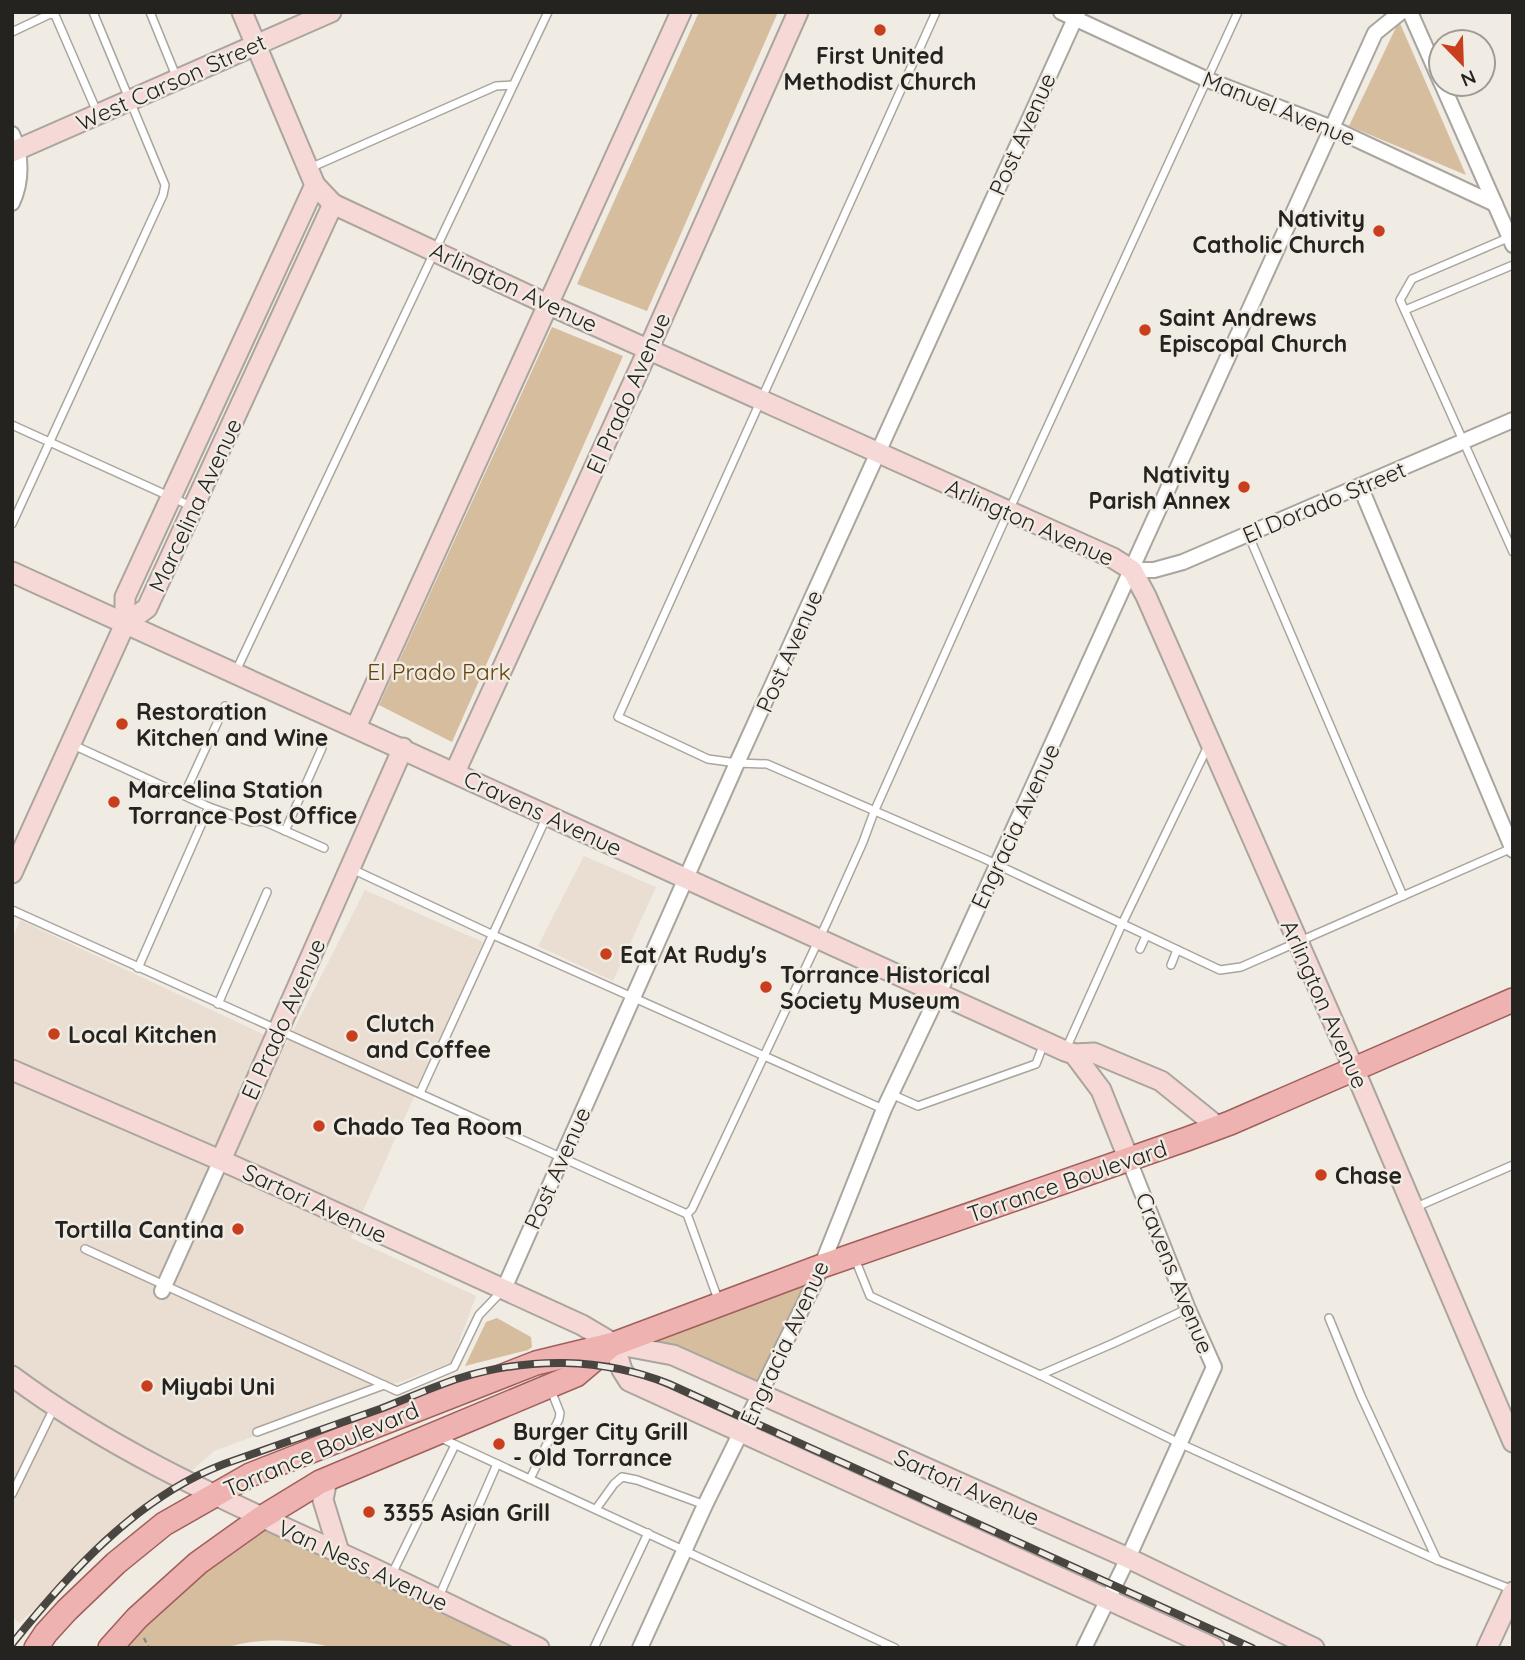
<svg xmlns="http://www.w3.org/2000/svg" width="1525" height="1660" viewBox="0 0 1525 1660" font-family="Quicksand,sans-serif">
	<rect width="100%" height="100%" fill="#f0ebe3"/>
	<g fill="#e9ded1">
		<polygon points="584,856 656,887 613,981 538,946"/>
		<polygon points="365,890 483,942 351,1238 476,1296 451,1363 214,1451 19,1623 12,1616 12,940 20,920 286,1045"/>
	</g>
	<g fill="#d5bd9e">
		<polygon points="699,12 778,12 647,311 577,284"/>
		<polygon points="1399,21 1466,175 1349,126"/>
		<polygon points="552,327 623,356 452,742 379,705"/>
		<polygon points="822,1266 759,1394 673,1355 640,1334"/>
		<polygon points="497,1318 531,1337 532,1347 528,1350 465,1366 486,1322"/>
		<path d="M261 1518 539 1648H333C305 1639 254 1637 226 1648H110Z"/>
	</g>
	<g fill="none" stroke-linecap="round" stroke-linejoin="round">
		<defs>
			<g id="lane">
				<polyline points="150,12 176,76"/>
				<polyline points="936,12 618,717 708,759 737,763 767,764 985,859 1220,970 1241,967 1512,848"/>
				<polyline points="12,32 50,14 55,15 97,112"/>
				<polyline points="310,168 496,86 513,85"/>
				<polyline points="1510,237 1412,279 1400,300 1513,552"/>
				<polyline points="1405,310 1513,265"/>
				<polyline points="12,425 193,507"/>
				<polyline points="12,524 163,195 165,185 93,12"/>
				<polyline points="1248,534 1403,896"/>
				<polyline points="235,673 548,12"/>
				<polyline points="71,744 209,807 138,968"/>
				<polyline points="184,795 225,706"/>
				<polyline points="209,807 251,822 263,821 324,848"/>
				<polyline points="285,831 322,748"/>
				<polyline points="352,869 491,934 883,1109"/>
				<polyline points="12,910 687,1214"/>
				<polyline points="1140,949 1146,936"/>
				<polyline points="1171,965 1177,950"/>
				<polyline points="218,1004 267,892"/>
				<polyline points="1066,1049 1122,924 1208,746"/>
				<polyline points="420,1093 547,816"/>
				<polyline points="891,1094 918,1106 1036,1064 1044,1043"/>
				<polyline points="1414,1208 1513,1165"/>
				<polyline points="687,1214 692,1209 828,920 863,842 874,812 1001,528 1238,12"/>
				<polyline points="687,1214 719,1302"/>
				<polyline points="85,1249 397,1391 454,1367 479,1315 502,1291"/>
				<polyline points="855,1259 870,1296 1040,1375 1179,1443 1437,1560 1513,1590"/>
				<polyline points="1329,1318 1361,1396 1437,1560"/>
				<polyline points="1040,1375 1114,1343 1187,1309"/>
				<polyline points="257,1432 384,1385"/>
				<polyline points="441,1438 895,1648"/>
				<polyline points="530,1479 559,1419 560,1413 551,1390"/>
				<polyline points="12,1494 54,1408"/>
				<polyline points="596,1509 614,1484 622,1477 637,1480 705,1505"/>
				<polyline points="391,1576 455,1445"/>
				<polyline points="438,1599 497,1464"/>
				<polyline points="594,1648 648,1533"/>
			</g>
			<g id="street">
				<polyline points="1061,12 1208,80 1332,128 1495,204"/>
				<polyline points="1410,12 1441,82"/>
				<polyline points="1442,84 1513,245"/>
				<path d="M12 134C22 155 22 182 12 203"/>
				<polyline points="1360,486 1513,850"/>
				<polyline points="1132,570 1154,570 1183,562 1513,420"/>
				<polyline points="162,1291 221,1160"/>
				<polyline points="503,1291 737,763 1078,12"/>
				<polyline points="640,1648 705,1505 815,1282 884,1109 939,993 1375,33 1401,12"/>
				<polyline points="1084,1648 1128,1558 1214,1367 1188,1309 1129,1160"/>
			</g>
			<g id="secondary">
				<polyline points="242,12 315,185 333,204 547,304 1113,558 1132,570 1146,596 1354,1069 1513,1442"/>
				<polyline points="12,152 331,12"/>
				<polyline points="12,572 1065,1051 1074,1054 1094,1053 1161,1081 1218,1127"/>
				<polyline points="125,624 125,597 315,185"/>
				<polyline points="356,727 681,12"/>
				<polyline points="455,772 649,348 798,12"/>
				<polyline points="12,873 125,624 147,608 333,204"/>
				<polyline points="1074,1054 1101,1090 1129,1160"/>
				<polyline points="12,1070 236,1167 582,1325 614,1344 673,1355 1128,1558 1314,1648"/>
				<polyline points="221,1160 403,748"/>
				<polyline points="614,1344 622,1370 629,1381 1214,1648"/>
				<path d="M12 1376C112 1451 226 1501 338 1552 406 1583 472 1616 539 1648"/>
				<polyline points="327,1479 323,1500 339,1552"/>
				<polyline points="1487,1648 1513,1592"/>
			</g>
			<g id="primary">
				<polyline points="36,1648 46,1633 67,1610 116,1563 164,1524 250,1475 536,1363 614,1344 822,1266 1187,1139 1230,1123 1513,1000"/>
				<polyline points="110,1648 137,1618 198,1563 261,1518 320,1482 576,1375 608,1348"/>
			</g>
		</defs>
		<use href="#lane" stroke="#aaa59e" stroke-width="10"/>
		<use href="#street" stroke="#aaa59e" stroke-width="18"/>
		<use href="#secondary" stroke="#aaa59e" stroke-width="23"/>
		<use href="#primary" stroke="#a05f5b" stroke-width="26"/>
		<polyline stroke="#8c8983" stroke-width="2.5" stroke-dasharray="5 3.5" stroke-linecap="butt" points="144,1638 149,1648"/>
		<use href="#lane" stroke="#fff" stroke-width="7"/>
		<use href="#street" stroke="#fff" stroke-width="14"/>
		<use href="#secondary" stroke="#f6d9d7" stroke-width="19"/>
		<use href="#primary" stroke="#eeb2b0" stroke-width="23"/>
		<defs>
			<path id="rail" d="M12 1644C69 1573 137 1497 224 1464 276 1446 328 1427 380 1409 406 1399 432 1387 460 1378 528 1357 602 1357 669 1384L1252 1648"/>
		</defs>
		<use href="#rail" stroke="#494642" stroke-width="8"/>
		<use href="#rail" stroke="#f0ebe3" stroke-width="5" stroke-dasharray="16" stroke-linecap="butt"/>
	</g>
	<g fill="#c93f1d" stroke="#f0ebe3" stroke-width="2.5">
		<circle cx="880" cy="30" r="7"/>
		<circle cx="1379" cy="231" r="7"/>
		<circle cx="1145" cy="330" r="7"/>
		<circle cx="1244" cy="487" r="7"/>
		<circle cx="122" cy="724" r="7"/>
		<circle cx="114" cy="802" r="7"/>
		<circle cx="606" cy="954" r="7"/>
		<circle cx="766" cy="987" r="7"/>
		<circle cx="54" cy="1034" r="7"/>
		<circle cx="352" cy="1036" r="7"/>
		<circle cx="319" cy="1126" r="7"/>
		<circle cx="1321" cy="1175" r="7"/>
		<circle cx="238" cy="1229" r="7"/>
		<circle cx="147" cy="1386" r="7"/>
		<circle cx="499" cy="1444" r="7"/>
		<circle cx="369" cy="1512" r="7"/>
	</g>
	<g text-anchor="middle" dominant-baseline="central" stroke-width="5" stroke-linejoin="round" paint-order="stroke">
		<g font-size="23" font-weight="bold" fill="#252320" stroke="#f0ebe3" text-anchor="start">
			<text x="880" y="55" text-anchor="middle">First United<tspan x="880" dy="26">Methodist Church</tspan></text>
			<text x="1365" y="218" text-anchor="end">Nativity<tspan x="1365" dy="26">Catholic Church</tspan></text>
			<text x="1159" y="317">Saint Andrews<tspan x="1159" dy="26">Episcopal Church</tspan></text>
			<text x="1230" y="474" text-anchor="end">Nativity<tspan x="1230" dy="26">Parish Annex</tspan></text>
			<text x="136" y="711">Restoration<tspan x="136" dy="26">Kitchen and Wine</tspan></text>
			<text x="128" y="789">Marcelina Station<tspan x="128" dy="26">Torrance Post Office</tspan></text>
			<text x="620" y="954">Eat At Rudy's</text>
			<text x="780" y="974">Torrance Historical<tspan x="780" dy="26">Society Museum</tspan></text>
			<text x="366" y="1023">Clutch<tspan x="366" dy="26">and Coffee</tspan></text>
			<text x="68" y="1034">Local Kitchen</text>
			<text x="333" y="1126">Chado Tea Room</text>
			<text x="1335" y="1175">Chase</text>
			<text x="224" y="1229" text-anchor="end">Tortilla Cantina</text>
			<text x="161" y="1386">Miyabi Uni</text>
			<text x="513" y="1431">Burger City Grill<tspan x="513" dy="26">- Old Torrance</tspan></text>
			<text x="383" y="1512">3355 Asian Grill</text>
		</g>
		<g font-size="23" fill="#252320" stroke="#f0ebe3">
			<text transform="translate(171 82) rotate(-24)">West Carson Street</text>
			<text transform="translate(1279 108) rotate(22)">Manuel Avenue</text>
			<text transform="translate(1022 134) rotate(-66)">Post Avenue</text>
			<text transform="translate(514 287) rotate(25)">Arlington Avenue</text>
			<text transform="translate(628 393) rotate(-66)">El Prado Avenue</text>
			<text transform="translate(1324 502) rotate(-23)">El Dorado Street</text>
			<text transform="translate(195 505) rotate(-65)">Marcelina Avenue</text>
			<text transform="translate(1030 522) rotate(24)">Arlington Avenue</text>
			<text transform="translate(789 651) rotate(-66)">Post Avenue</text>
			<text transform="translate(543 813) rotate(25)">Cravens Avenue</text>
			<text transform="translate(1015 826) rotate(-65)">Engracia Avenue</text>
			<text transform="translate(1325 1004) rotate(66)">Arlington Avenue</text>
			<text transform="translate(283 1019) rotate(-66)">El Prado Avenue</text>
			<text transform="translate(557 1168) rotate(-66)">Post Avenue</text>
			<text transform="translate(1067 1181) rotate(-19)">Torrance Boulevard</text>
			<text transform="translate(315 1203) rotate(25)">Sartori Avenue</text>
			<text transform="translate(1175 1273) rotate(68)">Cravens Avenue</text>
			<text transform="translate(784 1343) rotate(-65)">Engracia Avenue</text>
			<text transform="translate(321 1449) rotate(-23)">Torrance Boulevard</text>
			<text transform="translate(967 1487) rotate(24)">Sartori Avenue</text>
			<text transform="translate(363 1565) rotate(25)">Van Ness Avenue</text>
		</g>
		<g font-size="23" fill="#654409" stroke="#f0ebe3">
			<text x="439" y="671">El Prado Park</text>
		</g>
	</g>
	<rect width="1525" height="1660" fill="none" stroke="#252320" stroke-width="28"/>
	<g transform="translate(1462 63) rotate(157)"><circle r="33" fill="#f0ebe3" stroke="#9f9b95" stroke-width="2"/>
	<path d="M0-5L12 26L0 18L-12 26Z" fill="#c93f1d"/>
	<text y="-10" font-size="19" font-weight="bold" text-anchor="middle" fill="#252320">N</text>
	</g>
</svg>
